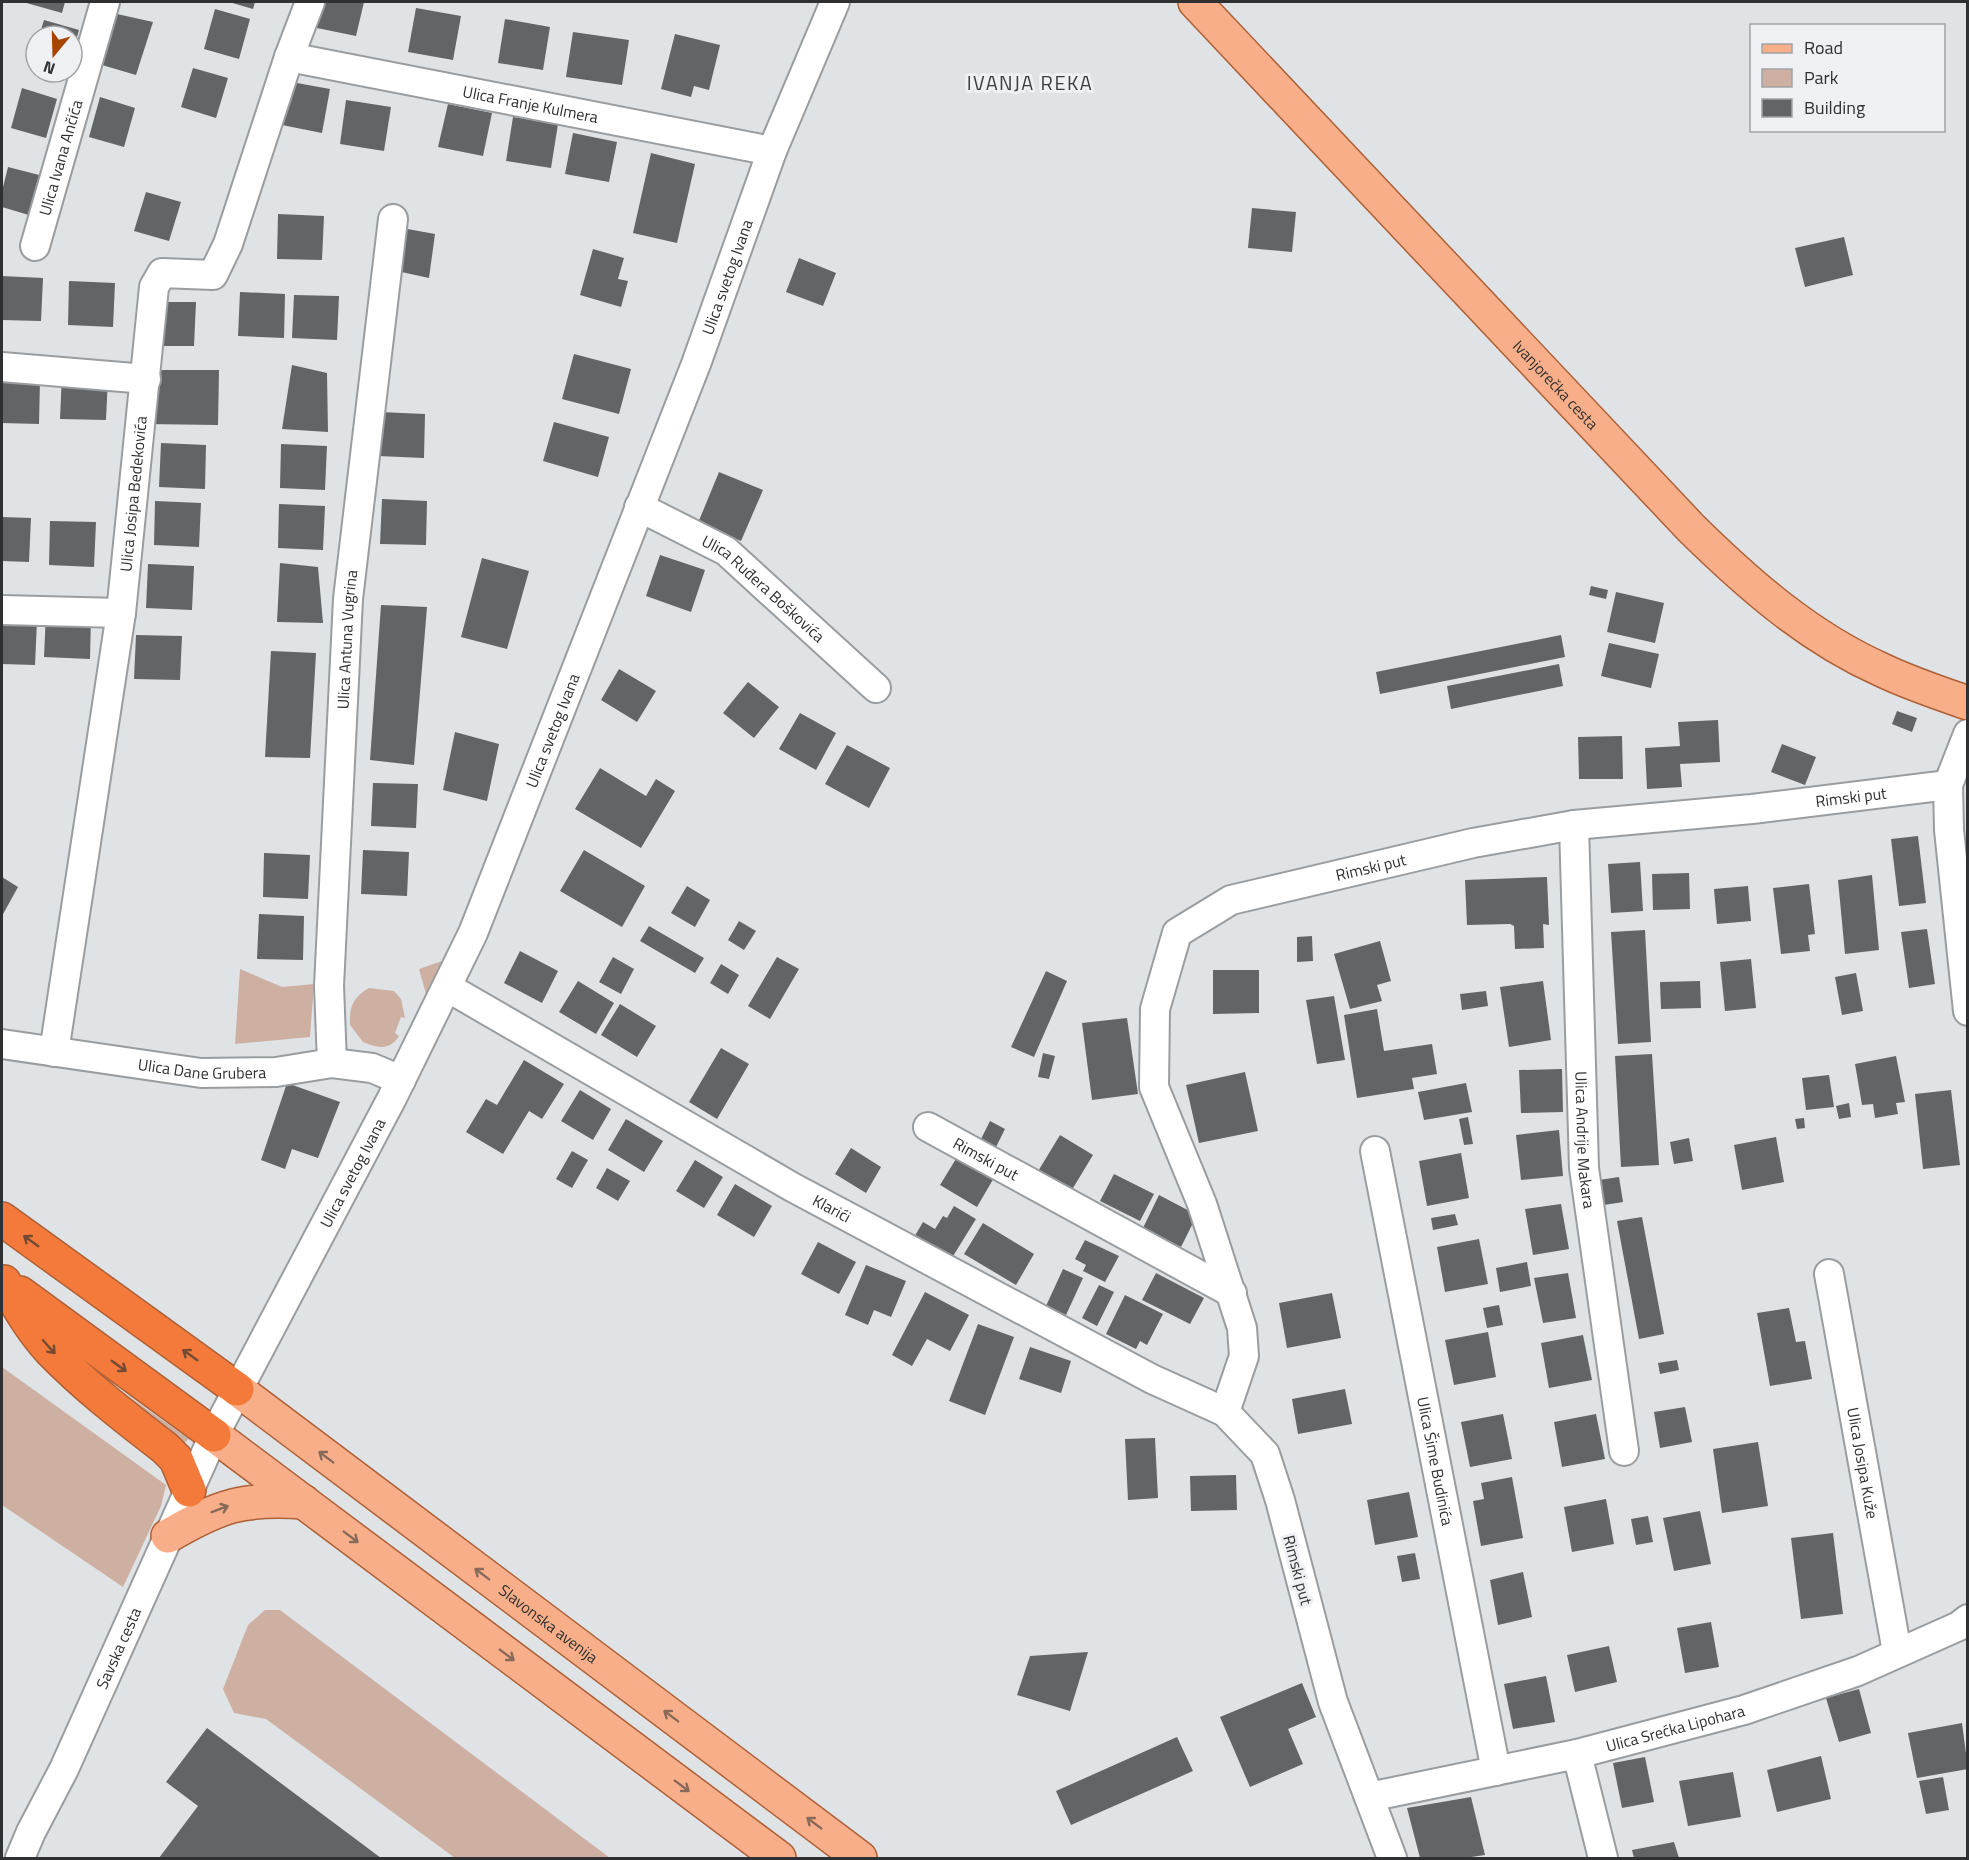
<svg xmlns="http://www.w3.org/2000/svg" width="1969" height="1860" viewBox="0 0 1969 1860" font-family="'Titillium Web',sans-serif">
	<rect width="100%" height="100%" fill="#e0e3e5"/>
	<g fill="#ceb0a2">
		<polygon points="442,961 426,994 419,969"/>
		<polygon points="240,969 282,987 314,984 310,1037 235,1044"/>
		<path d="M369 988 394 991 401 999 405 1018 401 1017 395 1033 399 1036C390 1051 377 1048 363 1042L350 1025C349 1007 353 997 369 988Z"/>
		<polygon points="69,1354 189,1439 179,1447"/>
		<polygon points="2,1367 166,1485 161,1506 123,1587 2,1505"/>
		<polygon points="265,1610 280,1610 610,1858 455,1858 266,1719 234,1713 223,1689 248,1625"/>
	</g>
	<g fill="#626466">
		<polygon points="23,2 65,2 62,13"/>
		<polygon points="229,2 255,2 253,9"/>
		<polygon points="317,2 364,2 356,36 312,27"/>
		<polygon points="416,8 461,16 453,60 408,52"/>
		<polygon points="215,9 250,19 239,59 204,49"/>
		<polygon points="117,14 153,22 136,75 102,65"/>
		<polygon points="505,19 550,27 543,70 498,63"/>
		<polygon points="44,20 79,30 73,51 72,36 39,36"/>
		<polygon points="573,32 629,40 622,85 566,77"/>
		<polygon points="675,34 720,45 709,90 694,86 691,97 661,89"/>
		<polygon points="193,68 228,78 216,118 181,107"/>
		<polygon points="286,81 330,89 322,133 277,124"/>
		<polygon points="22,88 57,99 46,138 11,128"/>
		<polygon points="100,97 135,108 124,147 89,137"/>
		<polygon points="346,100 391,107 384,151 340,144"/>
		<polygon points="448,104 492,113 483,156 438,147"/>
		<polygon points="513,117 558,124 551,168 506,161"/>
		<polygon points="573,133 617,142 609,182 565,174"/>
		<polygon points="651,153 695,164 677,243 633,233"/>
		<polygon points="8,167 43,176 32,216 2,207 2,191"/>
		<polygon points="146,192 181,202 169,241 134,231"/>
		<polygon points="1252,208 1296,212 1292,252 1248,248"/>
		<polygon points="278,214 324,216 322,260 277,259"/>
		<polygon points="402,228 435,234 429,278 397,271"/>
		<polygon points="1844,237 1853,275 1805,287 1795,248"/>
		<polygon points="593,249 624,258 618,279 628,281 621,307 580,295"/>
		<polygon points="799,258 836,273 823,306 786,292"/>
		<polygon points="2,276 43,278 41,321 2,320"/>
		<polygon points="69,281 115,283 113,327 68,325"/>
		<polygon points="240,292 285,294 284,338 238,336"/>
		<polygon points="294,295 339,296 337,340 292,338"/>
		<polygon points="163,302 196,302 194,346 161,346"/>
		<polygon points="574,354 631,369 619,414 562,399"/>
		<polygon points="292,365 327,373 328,432 282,429"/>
		<polygon points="147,370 219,370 218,425 146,424"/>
		<polygon points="62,374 108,377 106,420 60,419"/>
		<polygon points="2,379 40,380 39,424 2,423"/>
		<polygon points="380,412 425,414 424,458 378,456"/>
		<polygon points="554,422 609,437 598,477 543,461"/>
		<polygon points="161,443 206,445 205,489 159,487"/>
		<polygon points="281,444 327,446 325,490 280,488"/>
		<polygon points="719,472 763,490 741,541 698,523"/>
		<polygon points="382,499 427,501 426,545 380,544"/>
		<polygon points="155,501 201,503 199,547 154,545"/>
		<polygon points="279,504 325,506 323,550 278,548"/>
		<polygon points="2,517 31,518 29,562 2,561"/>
		<polygon points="50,521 96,522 94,567 49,565"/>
		<polygon points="660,555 705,570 691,612 646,596"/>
		<polygon points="482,558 529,571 507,649 461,637"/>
		<polygon points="280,563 318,567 323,623 277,622"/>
		<polygon points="148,564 194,566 192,610 146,608"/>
		<polygon points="1591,586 1608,590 1606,599 1589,595"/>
		<polygon points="1616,592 1664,603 1655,643 1607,632"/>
		<polygon points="381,605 427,607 414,765 370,760"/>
		<polygon points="46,613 91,615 90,659 44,657"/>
		<polygon points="2,620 37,621 35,665 2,664"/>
		<polygon points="136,635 182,636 180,680 134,679"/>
		<polygon points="1561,635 1565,657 1380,694 1376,672"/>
		<polygon points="1609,643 1659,654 1651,688 1601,676"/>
		<polygon points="271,651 316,653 310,758 265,757"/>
		<polygon points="1559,664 1563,686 1451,709 1447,686"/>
		<polygon points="619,669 656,691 637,722 601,700"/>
		<polygon points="748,682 779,707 754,738 723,713"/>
		<polygon points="1897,711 1917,718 1912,732 1892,724"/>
		<polygon points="800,713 836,733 816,770 779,749"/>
		<polygon points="1718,720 1720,762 1680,764 1682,787 1647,789 1645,748 1680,746 1678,722"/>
		<polygon points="455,732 499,744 487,801 443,790"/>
		<polygon points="1622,736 1623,779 1579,779 1578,737"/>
		<polygon points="1782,744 1816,757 1805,785 1771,772"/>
		<polygon points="847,745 890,768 869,808 825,784"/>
		<polygon points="600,768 646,796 656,779 675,791 641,848 575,809"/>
		<polygon points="373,783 418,784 416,828 371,826"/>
		<polygon points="1918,836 1926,903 1899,906 1891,839"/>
		<polygon points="363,850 409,852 407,896 361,894"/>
		<polygon points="584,850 645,886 622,927 560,891"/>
		<polygon points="264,853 310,855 308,899 263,897"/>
		<polygon points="1640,862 1643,911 1611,913 1608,864"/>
		<polygon points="1689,873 1690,909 1653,910 1652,874"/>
		<polygon points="1872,875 1879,950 1845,954 1838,880"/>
		<polygon points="2,877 18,887 2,916"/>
		<polygon points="1547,877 1549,925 1543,924 1544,948 1515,949 1514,926 1510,924 1467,925 1465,880"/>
		<polygon points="1809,884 1815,934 1808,935 1810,951 1781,954 1773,888"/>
		<polygon points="687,886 710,900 695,927 671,913"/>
		<polygon points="1748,886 1751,921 1717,924 1714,889"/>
		<polygon points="259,914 304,916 303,960 257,959"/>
		<polygon points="739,921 756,931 744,950 728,940"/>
		<polygon points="649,926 704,958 695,973 640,941"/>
		<polygon points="1927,929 1935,984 1909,988 1901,932"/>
		<polygon points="1645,930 1651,1042 1618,1044 1611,932"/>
		<polygon points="1312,936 1313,961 1297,962 1297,937"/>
		<polygon points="1380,941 1391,981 1377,985 1382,1001 1350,1009 1334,954"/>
		<polygon points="520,951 558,971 542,1003 504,983"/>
		<polygon points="613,957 634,969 621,994 599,982"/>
		<polygon points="777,957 799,969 770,1019 748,1006"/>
		<polygon points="1751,959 1756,1008 1725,1011 1720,962"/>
		<polygon points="721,964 739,975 728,994 710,983"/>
		<polygon points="1213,970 1259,970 1259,1013 1213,1014"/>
		<polygon points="1046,971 1067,981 1034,1057 1011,1047"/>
		<polygon points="1856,973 1863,1011 1842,1015 1835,977"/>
		<polygon points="578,981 614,1003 596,1034 559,1012"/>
		<polygon points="1543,981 1551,1040 1509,1047 1500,987"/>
		<polygon points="1700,981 1701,1008 1661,1009 1660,982"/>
		<polygon points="1486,991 1488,1006 1462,1010 1460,994"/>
		<polygon points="1334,996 1345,1060 1317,1064 1306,1000"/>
		<polygon points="620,1004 656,1026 637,1057 601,1035"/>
		<polygon points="1377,1009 1384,1051 1432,1044 1437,1074 1412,1078 1414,1089 1357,1098 1344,1015"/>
		<polygon points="1127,1018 1138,1094 1092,1100 1082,1023"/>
		<polygon points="721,1048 749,1064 717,1119 689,1102"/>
		<polygon points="1043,1053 1055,1056 1049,1079 1038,1077"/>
		<polygon points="1652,1054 1659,1165 1621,1167 1615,1056"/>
		<polygon points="1896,1056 1905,1102 1896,1103 1898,1114 1875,1118 1873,1104 1862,1105 1855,1064"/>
		<polygon points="524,1060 564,1084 542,1119 529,1111 503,1154 466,1132 486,1099 497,1105"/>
		<polygon points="1562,1069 1563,1112 1521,1113 1519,1070"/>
		<polygon points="1245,1072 1258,1131 1199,1143 1186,1085"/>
		<polygon points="1829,1075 1834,1107 1806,1110 1802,1078"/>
		<polygon points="287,1083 340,1102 318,1158 292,1149 285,1169 261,1160"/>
		<polygon points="1466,1083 1472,1112 1424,1120 1418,1092"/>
		<polygon points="580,1090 611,1109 593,1140 561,1121"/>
		<polygon points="1951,1090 1960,1165 1923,1169 1915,1094"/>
		<polygon points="1849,1103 1851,1117 1839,1119 1836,1106"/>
		<polygon points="1468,1117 1473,1144 1464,1145 1459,1119"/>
		<polygon points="1804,1118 1805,1128 1797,1129 1795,1119"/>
		<polygon points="626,1119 663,1141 644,1172 608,1150"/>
		<polygon points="990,1121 1005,1129 995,1149 980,1141"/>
		<polygon points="1559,1130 1563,1176 1521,1180 1516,1135"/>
		<polygon points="1060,1135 1093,1155 1070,1193 1037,1173"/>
		<polygon points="1776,1137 1784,1182 1742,1190 1734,1145"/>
		<polygon points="1689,1138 1693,1161 1674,1164 1670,1142"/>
		<polygon points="851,1148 881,1167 866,1193 835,1174"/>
		<polygon points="572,1151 588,1160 572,1188 556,1179"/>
		<polygon points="1461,1153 1469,1198 1427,1206 1419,1161"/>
		<polygon points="959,1154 995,1176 977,1207 940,1185"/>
		<polygon points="695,1160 723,1177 704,1208 676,1191"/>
		<polygon points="607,1168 630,1181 618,1201 596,1188"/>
		<polygon points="1114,1174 1154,1194 1140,1221 1100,1201"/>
		<polygon points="1619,1177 1623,1202 1604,1205 1599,1180"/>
		<polygon points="735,1184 772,1206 754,1237 717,1215"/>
		<polygon points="1159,1195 1197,1215 1181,1247 1143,1228"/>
		<polygon points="1561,1204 1569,1249 1533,1255 1525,1209"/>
		<polygon points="954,1206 976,1219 950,1261 913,1239 923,1222 935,1229 943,1216 947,1218"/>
		<polygon points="1455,1214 1458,1225 1433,1230 1431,1218"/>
		<polygon points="1642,1217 1664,1334 1639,1339 1617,1221"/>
		<polygon points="983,1223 1034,1254 1016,1285 964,1254"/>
		<polygon points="1479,1239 1488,1284 1445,1292 1437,1247"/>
		<polygon points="1085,1240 1119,1256 1105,1282 1083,1271 1086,1265 1075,1259"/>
		<polygon points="818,1242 856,1262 839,1294 801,1274"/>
		<polygon points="1527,1262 1531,1286 1500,1292 1496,1268"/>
		<polygon points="866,1265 906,1281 891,1317 874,1310 868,1325 845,1315"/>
		<polygon points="1063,1269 1083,1278 1066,1315 1046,1306"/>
		<polygon points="1156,1273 1204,1298 1190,1324 1142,1300"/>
		<polygon points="1568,1273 1576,1318 1543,1323 1534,1278"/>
		<polygon points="1099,1285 1114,1292 1097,1326 1082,1318"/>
		<polygon points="925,1292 969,1315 950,1351 927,1339 912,1366 892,1355"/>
		<polygon points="1332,1293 1341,1338 1287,1348 1279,1303"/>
		<polygon points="1125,1295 1163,1314 1147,1345 1140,1341 1136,1349 1106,1334"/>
		<polygon points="1499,1305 1503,1325 1487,1328 1483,1308"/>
		<polygon points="1789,1308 1796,1342 1805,1341 1812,1379 1770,1386 1757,1313"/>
		<polygon points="978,1324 1014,1337 985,1415 949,1401"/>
		<polygon points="1488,1332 1496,1377 1454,1385 1445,1340"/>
		<polygon points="1583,1335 1592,1380 1549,1388 1541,1343"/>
		<polygon points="1030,1347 1071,1361 1061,1393 1019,1379"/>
		<polygon points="1677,1360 1679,1370 1660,1374 1658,1363"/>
		<polygon points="1345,1389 1352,1424 1298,1434 1292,1399"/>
		<polygon points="1685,1407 1692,1442 1660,1448 1654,1412"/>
		<polygon points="1503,1414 1512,1459 1470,1467 1461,1422"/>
		<polygon points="1596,1414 1605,1459 1562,1467 1554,1422"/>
		<polygon points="1155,1438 1158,1498 1128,1500 1125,1439"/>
		<polygon points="1758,1442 1768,1506 1722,1513 1713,1449"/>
		<polygon points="1236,1475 1237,1510 1191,1511 1190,1476"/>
		<polygon points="1512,1477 1523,1538 1481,1546 1473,1501 1484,1499 1481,1483"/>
		<polygon points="1409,1492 1418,1537 1375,1545 1367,1500"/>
		<polygon points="1606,1499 1614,1544 1572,1552 1564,1507"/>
		<polygon points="1700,1511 1711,1564 1674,1571 1663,1518"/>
		<polygon points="1648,1516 1653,1542 1636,1545 1631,1519"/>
		<polygon points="1833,1533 1843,1614 1801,1619 1791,1538"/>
		<polygon points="1415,1553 1420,1579 1402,1582 1397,1556"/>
		<polygon points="1523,1572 1532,1617 1498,1625 1490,1580"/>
		<polygon points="1711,1622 1719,1667 1685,1673 1677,1628"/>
		<polygon points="1609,1646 1617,1682 1575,1692 1567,1655"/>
		<polygon points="1088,1652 1070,1711 1017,1695 1030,1656"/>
		<polygon points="1546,1676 1555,1722 1513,1729 1504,1684"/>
		<polygon points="1302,1683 1316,1717 1288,1729 1303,1764 1250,1787 1220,1717"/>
		<polygon points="1859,1689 1871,1733 1839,1742 1826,1698"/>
		<polygon points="1962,1723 1968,1769 1917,1778 1908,1733"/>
		<polygon points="207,1728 381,1858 159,1858 198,1806 166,1782"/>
		<polygon points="1177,1737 1193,1771 1071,1825 1056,1791"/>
		<polygon points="1821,1756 1831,1799 1777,1812 1767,1770"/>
		<polygon points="1645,1757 1654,1802 1622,1808 1613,1763"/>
		<polygon points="1733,1772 1741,1817 1688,1826 1679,1781"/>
		<polygon points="1943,1777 1949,1810 1926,1814 1919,1781"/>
		<polygon points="1471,1797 1485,1855 1464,1858 1420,1858 1407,1808"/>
		<polygon points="1674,1842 1679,1858 1634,1858 1632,1850"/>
	</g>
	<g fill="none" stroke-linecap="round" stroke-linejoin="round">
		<defs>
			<g id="minor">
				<path id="s1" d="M289 57 772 151"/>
				<path id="s2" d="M35 246 105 2"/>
				<polyline points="2,367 146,379"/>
				<path id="s3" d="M639 507 726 551 876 688"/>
				<polyline points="2,610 121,613"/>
				<polyline points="1968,734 1948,785 1949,830 1968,1011"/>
				<path id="s4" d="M1574 825 1584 1168 1624 1451"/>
				<path id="s5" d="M447 987 792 1187 1152 1379 1225 1412"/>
				<path id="s6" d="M2 1044 201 1073 276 1072 332 1063 372 1068 401 1080"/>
				<path id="s7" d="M54 1052 121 613 154 287 162 273 213 275 228 244 289 57 310 2"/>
				<path id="s8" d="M332 1063 329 986 348 599 393 219"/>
				<path id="s9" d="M928 1127 1232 1293"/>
				<path id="s10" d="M1375 1151 1496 1771"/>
				<path id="s11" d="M1829 1274 1897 1652"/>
				<polyline points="1577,1754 1603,1858"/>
				<path id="s12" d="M1369 1797 1577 1754 1744 1710 1858 1671 1959 1626 1968 1619"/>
				<path id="s13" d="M20 1858 31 1832 64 1769 214 1435 392 1098 473 933 696 364 772 151 835 2"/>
				<path id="s14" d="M1392 1858 1333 1702 1280 1500 1265 1454 1225 1412 1244 1356 1242 1328 1202 1204 1154 1087 1155 1009 1177 933 1231 900 1473 843 1574 825 1752 809 1948 785"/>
			</g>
			<g id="major">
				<path id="s15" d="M1195 2 1691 528C1748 584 1808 637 1882 670 1909 683 1939 693 1968 703"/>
				<path id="s16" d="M237 1389 860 1858"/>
				<polyline points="214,1435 779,1858"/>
				<path d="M168 1536C221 1505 243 1498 304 1502"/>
			</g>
			<g id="highway">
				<polyline points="2,1219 237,1389"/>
				<path d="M4 1282C18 1306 32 1331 51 1351 86 1387 126 1418 165 1448L176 1459 189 1490"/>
				<polyline points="20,1293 214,1435"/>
			</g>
		</defs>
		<use href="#minor" stroke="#9a9d9f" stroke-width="32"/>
		<use href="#major" stroke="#ae6037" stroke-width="36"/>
		<use href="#highway" stroke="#ae6037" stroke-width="36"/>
		<use href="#minor" stroke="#fff" stroke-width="28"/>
		<use href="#major" stroke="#f8af89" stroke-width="33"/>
		<use href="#highway" stroke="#f37a3a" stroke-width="33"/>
	</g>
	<defs><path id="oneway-shaft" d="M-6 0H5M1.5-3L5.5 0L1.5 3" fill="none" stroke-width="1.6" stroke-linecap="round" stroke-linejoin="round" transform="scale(1.5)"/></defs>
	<g stroke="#744a34">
		<use href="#oneway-shaft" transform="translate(31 1241) rotate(-144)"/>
		<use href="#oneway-shaft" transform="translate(49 1347) rotate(48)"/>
		<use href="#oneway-shaft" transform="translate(190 1355) rotate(-144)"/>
		<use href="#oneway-shaft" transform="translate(119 1366) rotate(36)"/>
	</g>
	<g stroke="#896959">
		<use href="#oneway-shaft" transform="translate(326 1457) rotate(-143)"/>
		<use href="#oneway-shaft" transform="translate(220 1509) rotate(-21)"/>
		<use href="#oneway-shaft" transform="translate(351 1537) rotate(37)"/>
		<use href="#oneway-shaft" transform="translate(482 1574) rotate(-143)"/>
		<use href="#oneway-shaft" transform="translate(507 1655) rotate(37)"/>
		<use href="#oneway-shaft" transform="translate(671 1716) rotate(-143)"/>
		<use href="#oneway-shaft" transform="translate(682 1786) rotate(37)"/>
		<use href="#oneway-shaft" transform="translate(814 1823) rotate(-143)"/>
	</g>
	<g text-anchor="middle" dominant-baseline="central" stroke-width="6" stroke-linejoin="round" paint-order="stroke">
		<g font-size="16" fill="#2f3031" stroke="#eef0f3">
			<text stroke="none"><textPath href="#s1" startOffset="246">Ulica Franje Kulmera</textPath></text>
			<text stroke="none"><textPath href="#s2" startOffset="92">Ulica Ivana Ančića</textPath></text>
			<text stroke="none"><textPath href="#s13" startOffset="1734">Ulica svetog Ivana</textPath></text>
			<text stroke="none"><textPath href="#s15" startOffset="526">Ivanjorečka cesta</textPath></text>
			<text stroke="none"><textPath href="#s7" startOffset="564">Ulica Josipa Bedekovića</textPath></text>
			<text stroke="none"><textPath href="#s3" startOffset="150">Ulica Ruđera Boškovića</textPath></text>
			<text stroke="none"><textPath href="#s8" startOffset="424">Ulica Antuna Vugrina</textPath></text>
			<text stroke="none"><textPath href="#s13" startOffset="1248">Ulica svetog Ivana</textPath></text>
			<text stroke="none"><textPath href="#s14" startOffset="1676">Rimski put</textPath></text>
			<text stroke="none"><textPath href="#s14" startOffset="1190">Rimski put</textPath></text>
			<text stroke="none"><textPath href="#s6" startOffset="202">Ulica Dane Grubera</textPath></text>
			<text stroke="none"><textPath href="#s4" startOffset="315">Ulica Andrije Makara</textPath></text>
			<text stroke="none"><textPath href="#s9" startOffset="66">Rimski put</textPath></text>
			<text stroke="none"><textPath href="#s13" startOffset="762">Ulica svetog Ivana</textPath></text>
			<text stroke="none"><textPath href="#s5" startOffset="444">Klarići</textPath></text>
			<text stroke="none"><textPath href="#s10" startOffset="316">Ulica Šime Budinića</textPath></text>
			<text stroke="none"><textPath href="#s11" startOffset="192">Ulica Josipa Kuže</textPath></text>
			<text transform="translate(1298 1570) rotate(75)">Rimski put</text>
			<text stroke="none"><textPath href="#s16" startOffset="390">Slavonska avenija</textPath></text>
			<text stroke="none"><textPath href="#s13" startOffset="232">Savska cesta</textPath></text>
			<text stroke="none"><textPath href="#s12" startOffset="314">Ulica Srećka Lipohara</textPath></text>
		</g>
		<g font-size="20" letter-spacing="1.5" fill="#3a3c3e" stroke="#eef0f3">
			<text x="1030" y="82">IVANJA REKA</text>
		</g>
	</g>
	<rect width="1969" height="1860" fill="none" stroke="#2f3031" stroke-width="6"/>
	<rect x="1750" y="24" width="195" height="108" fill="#eef0f3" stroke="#a2a3a5" stroke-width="1.5"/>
	<rect x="1762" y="44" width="30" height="9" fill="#f8af89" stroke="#a2a3a5" stroke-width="1.5"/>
	<text x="1804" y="54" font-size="18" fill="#2f3031">Road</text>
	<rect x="1762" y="69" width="30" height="18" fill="#ceb0a2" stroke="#a2a3a5" stroke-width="1.5"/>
	<text x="1804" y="84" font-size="18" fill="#2f3031">Park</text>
	<rect x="1762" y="99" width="30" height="18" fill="#626466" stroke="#a2a3a5" stroke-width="1.5"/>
	<text x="1804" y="114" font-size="18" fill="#2f3031">Building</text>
	<g transform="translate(54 54) rotate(199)"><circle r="28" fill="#eef0f3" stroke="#a2a3a5" stroke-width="1.5"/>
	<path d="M0-4.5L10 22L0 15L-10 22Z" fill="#a64500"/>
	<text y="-9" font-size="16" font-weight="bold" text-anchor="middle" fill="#2f3031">N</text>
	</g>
</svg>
